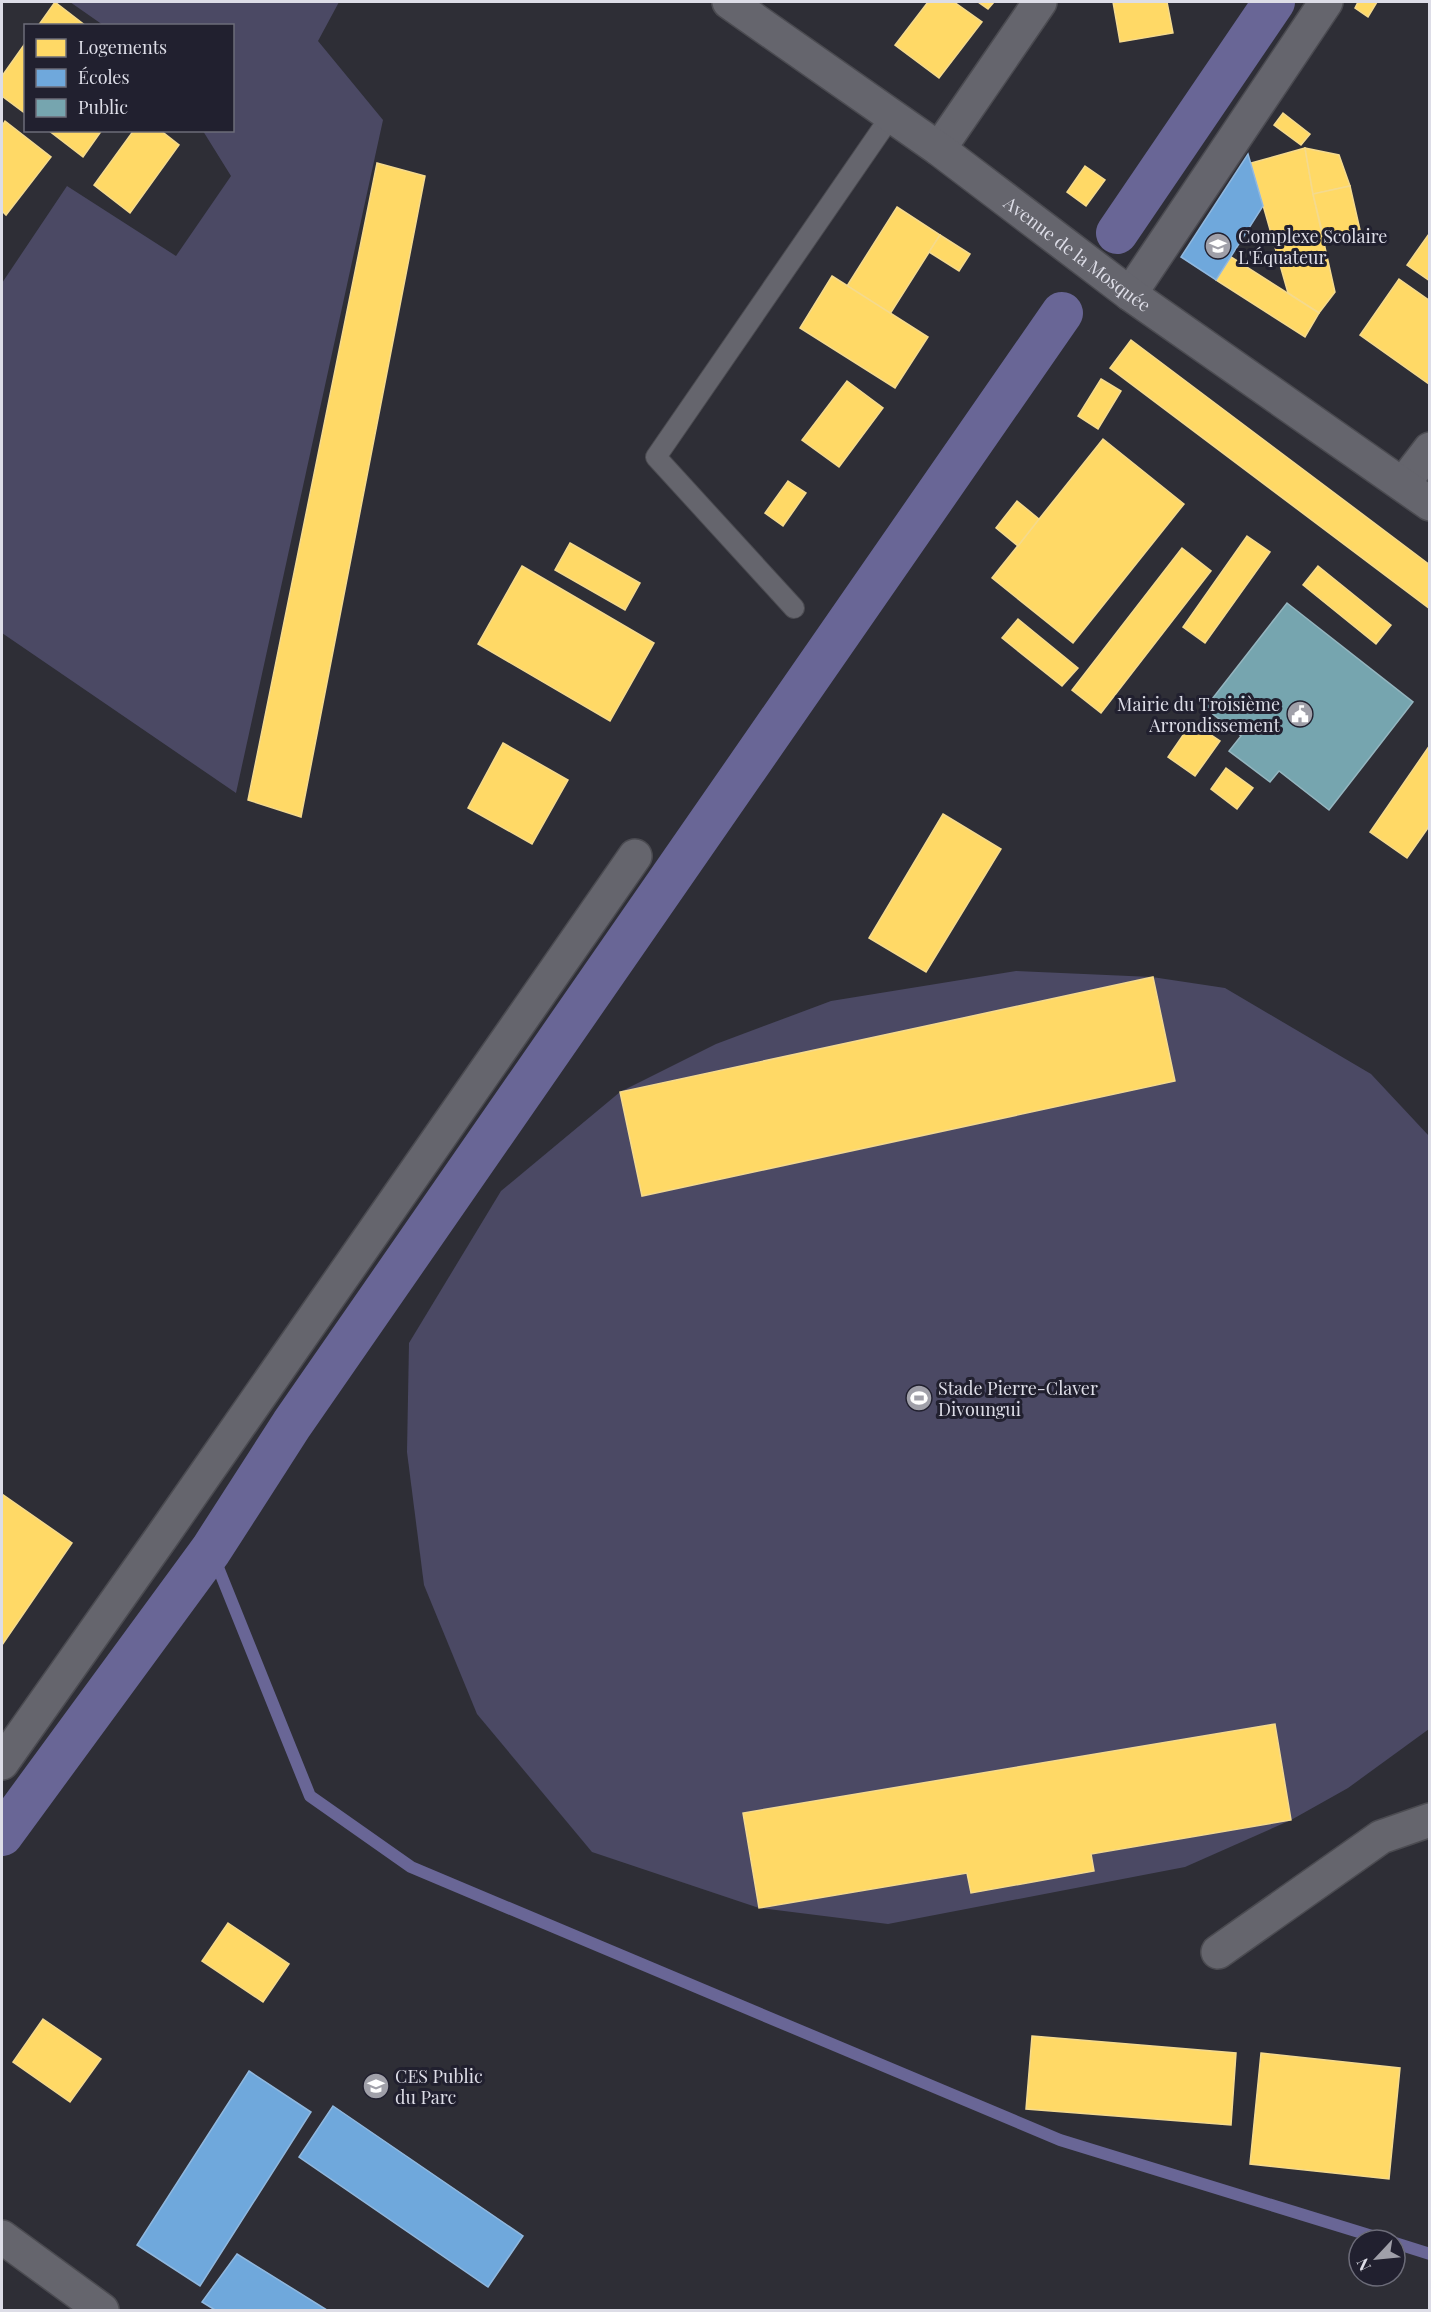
<svg xmlns="http://www.w3.org/2000/svg" width="1431" height="2312" viewBox="0 0 1431 2312" font-family="'Playfair Display',serif">
	<rect width="100%" height="100%" fill="#2e2e36"/>
	<g fill="#4b4964">
		<polygon points="70,2 339,2 318,41 383,120 236,793 2,633 2,283 67,186 176,256 231,176 203,131 232,130 232,26 103,25"/>
		<polygon points="1016,971 1152,977 1225,988 1371,1074 1429,1136 1429,1729 1348,1788 1291,1820 1185,1867 888,1924 759,1908 592,1852 477,1714 424,1585 407,1452 409,1343 501,1191 620,1092 716,1044 831,1001"/>
	</g>
	<g fill="#ffd966" stroke="#f5da8d" stroke-width="1.5">
		<polygon points="55,2 86,26 38,26"/>
		<polygon points="928,2 954,2 982,22 939,78 895,45"/>
		<polygon points="978,2 994,2 988,9"/>
		<polygon points="1113,2 1167,2 1173,33 1120,42"/>
		<polygon points="1358,2 1377,2 1368,17 1355,8"/>
		<polygon points="26,42 26,114 2,96 2,76"/>
		<polygon points="1283,113 1310,134 1301,145 1274,125"/>
		<polygon points="5,121 51,157 6,215 2,211 2,126"/>
		<polygon points="48,130 102,130 83,157"/>
		<polygon points="134,130 160,130 179,145 130,213 94,185"/>
		<polygon points="1305,148 1313,194 1335,292 1319,313 1288,293 1251,163"/>
		<polygon points="1305,148 1339,155 1350,186 1313,194"/>
		<polygon points="377,163 425,176 301,817 248,800"/>
		<polygon points="1085,166 1105,180 1086,206 1067,192"/>
		<polygon points="1350,186 1360,230 1324,239 1313,194"/>
		<polygon points="897,207 940,235 890,314 847,286"/>
		<polygon points="1429,234 1430,235 1430,281 1407,265"/>
		<polygon points="940,235 970,254 959,271 929,252"/>
		<polygon points="1231,257 1319,313 1305,337 1216,280"/>
		<polygon points="832,276 928,337 895,388 800,328"/>
		<polygon points="1399,279 1430,301 1429,384 1360,335"/>
		<polygon points="1131,340 1430,565 1430,609 1110,368"/>
		<polygon points="1101,379 1121,391 1098,429 1078,416"/>
		<polygon points="847,381 883,408 839,467 802,440"/>
		<polygon points="1103,439 1184,504 1073,643 992,578"/>
		<polygon points="788,481 806,493 783,526 765,513"/>
		<polygon points="1017,501 1039,519 1018,546 996,528"/>
		<polygon points="1247,536 1270,552 1205,643 1183,627"/>
		<polygon points="570,543 640,583 625,610 555,570"/>
		<polygon points="1182,548 1211,571 1101,713 1072,690"/>
		<polygon points="522,566 654,643 610,721 478,644"/>
		<polygon points="1318,566 1391,625 1376,644 1303,585"/>
		<polygon points="1018,619 1078,668 1062,686 1002,638"/>
		<polygon points="1192,722 1220,741 1195,776 1168,757"/>
		<polygon points="503,743 568,780 532,844 468,808"/>
		<polygon points="1430,745 1430,825 1407,858 1370,832"/>
		<polygon points="1226,768 1253,788 1237,809 1211,789"/>
		<polygon points="943,814 1001,849 926,972 869,938"/>
		<polygon points="1153,977 1175,1081 642,1196 620,1092"/>
		<polygon points="2,1494 72,1543 2,1645"/>
		<polygon points="1275,1724 1291,1820 1091,1854 1094,1871 971,1893 967,1873 759,1908 743,1813"/>
		<polygon points="228,1923 289,1964 263,2002 202,1961"/>
		<polygon points="43,2019 101,2059 70,2102 13,2062"/>
		<polygon points="1032,2036 1236,2053 1231,2125 1026,2109"/>
		<polygon points="1261,2053 1400,2068 1389,2179 1250,2164"/>
	</g>
	<g fill="#6fa8dc" stroke="#90b8df" stroke-width="1.5">
		<polygon points="1248,154 1263,206 1216,280 1181,257"/>
		<polygon points="249,2071 311,2112 200,2286 137,2245"/>
		<polygon points="333,2106 523,2236 488,2287 299,2157"/>
		<polygon points="237,2254 327,2310 215,2310 202,2302"/>
	</g>
	<polygon fill="#76a5af" stroke="#95b6c0" stroke-width="1.5" points="1287,603 1413,702 1329,810 1279,771 1270,782 1229,751 1241,736 1205,708"/>
	<g fill="none" stroke-linecap="round" stroke-linejoin="round">
		<g stroke="#696696" stroke-width="12">
			<polyline points="211,1550 310,1796 411,1867 1060,2140 1385,2240"/>
			<polyline points="1395,2243 1430,2254"/>
		</g>
		<g stroke="#696696" stroke-width="42">
			<polyline points="1117,233 1274,2"/>
			<polyline points="2,1835 211,1550 292,1424 1062,313"/>
		</g>
		<defs>
			<polyline id="service" points="794,608 656,457 891,116"/>
			<g id="minor">
				<polyline points="939,149 1040,2"/>
				<polyline points="1130,294 1326,2"/>
				<polyline points="1403,484 1430,449"/>
				<polyline points="2,1763 163,1535 635,856"/>
				<polyline points="1218,1952 1381,1837 1430,1820"/>
				<polyline points="2,2237 102,2310"/>
			</g>
			<g id="tertiary">
				<path id="s1" d="M729 2 939 149 1130 294 1430 504"/>
			</g>
		</defs>
		<use href="#service" stroke="#4b4b51" stroke-width="22"/>
		<use href="#minor" stroke="#4b4b51" stroke-width="36"/>
		<use href="#tertiary" stroke="#4b4b51" stroke-width="36"/>
		<use href="#service" stroke="#65656d" stroke-width="20"/>
		<use href="#minor" stroke="#65656d" stroke-width="33"/>
		<use href="#tertiary" stroke="#65656d" stroke-width="33"/>
	</g>
	<defs>
		<symbol id="school-disc" viewBox="-11 -11 22 22"><circle r="9.5" fill="#a0a0a9" stroke="#21202f"/><path d="M0-5L7-2L0 1L-7-2ZM-4 1L0 2.5L4 1V4Q0 6-4 4Z" fill="#fff"/></symbol>
		<symbol id="civic-disc" viewBox="-11 -11 22 22"><circle r="9.5" fill="#a0a0a9" stroke="#21202f"/><path d="M-.6-6.5H3V-4.5H.6V-3L4-1V1h2V6H-6V1h2V-1L-.6-3ZM-1.2 2.5V6h2.4V2.5Z" fill="#fff"/></symbol>
		<symbol id="stadium-disc" viewBox="-11 -11 22 22"><circle r="9.5" fill="#a0a0a9" stroke="#21202f"/><path d="M0-5a6.5 5 0 1 0 0 10a6.5 5 0 1 0 0-10ZM-3.5-1.8h7v3.6h-7Z" fill="#fff"/></symbol>
	</defs>
	<g fill-rule="evenodd">
		<use href="#school-disc" x="1203" y="231" width="30" height="30"/>
		<use href="#civic-disc" x="1285" y="699" width="30" height="30"/>
		<use href="#stadium-disc" x="904" y="1383" width="30" height="30"/>
		<use href="#school-disc" x="361" y="2071" width="30" height="30"/>
	</g>
	<g text-anchor="middle" dominant-baseline="central" stroke-width="6" stroke-linejoin="round" paint-order="stroke">
		<g font-size="18" fill="#dddde7" stroke="#21202f" text-anchor="start">
			<text x="1238" y="236">Complexe Scolaire<tspan x="1238" dy="21">L'Équateur</tspan></text>
			<text x="1280" y="704" text-anchor="end">Mairie du Troisième<tspan x="1280" dy="21">Arrondissement</tspan></text>
			<text x="938" y="1388">Stade Pierre-Claver<tspan x="938" dy="21">Divoungui</tspan></text>
			<text x="395" y="2076">CES Public<tspan x="395" dy="21">du Parc</tspan></text>
		</g>
		<g font-size="18" fill="#dddde7" stroke="#21202f">
			<text stroke="none"><textPath href="#s1" startOffset="430">Avenue de la Mosquée</textPath></text>
		</g>
	</g>
	<rect width="1431" height="2312" fill="none" stroke="#dddde7" stroke-width="6"/>
	<rect x="24" y="24" width="210" height="108" fill="#21202f" stroke="#6c6c79" stroke-width="1.5"/>
	<rect x="36" y="39" width="30" height="18" fill="#ffd966" stroke="#6c6c79" stroke-width="1.5"/>
	<text x="78" y="54" font-size="18" fill="#dddde7">Logements</text>
	<rect x="36" y="69" width="30" height="18" fill="#6fa8dc" stroke="#6c6c79" stroke-width="1.5"/>
	<text x="78" y="84" font-size="18" fill="#dddde7">Écoles</text>
	<rect x="36" y="99" width="30" height="18" fill="#76a5af" stroke="#6c6c79" stroke-width="1.5"/>
	<text x="78" y="114" font-size="18" fill="#dddde7">Public</text>
	<g transform="translate(1377 2258) rotate(244)"><circle r="28" fill="#21202f" stroke="#6c6c79" stroke-width="1.5"/>
	<path d="M0-4.5L10 22L0 15L-10 22Z" fill="#a0a0a9"/>
	<text y="-9" font-size="16" font-weight="bold" text-anchor="middle" fill="#dddde7">N</text>
	</g>
</svg>
